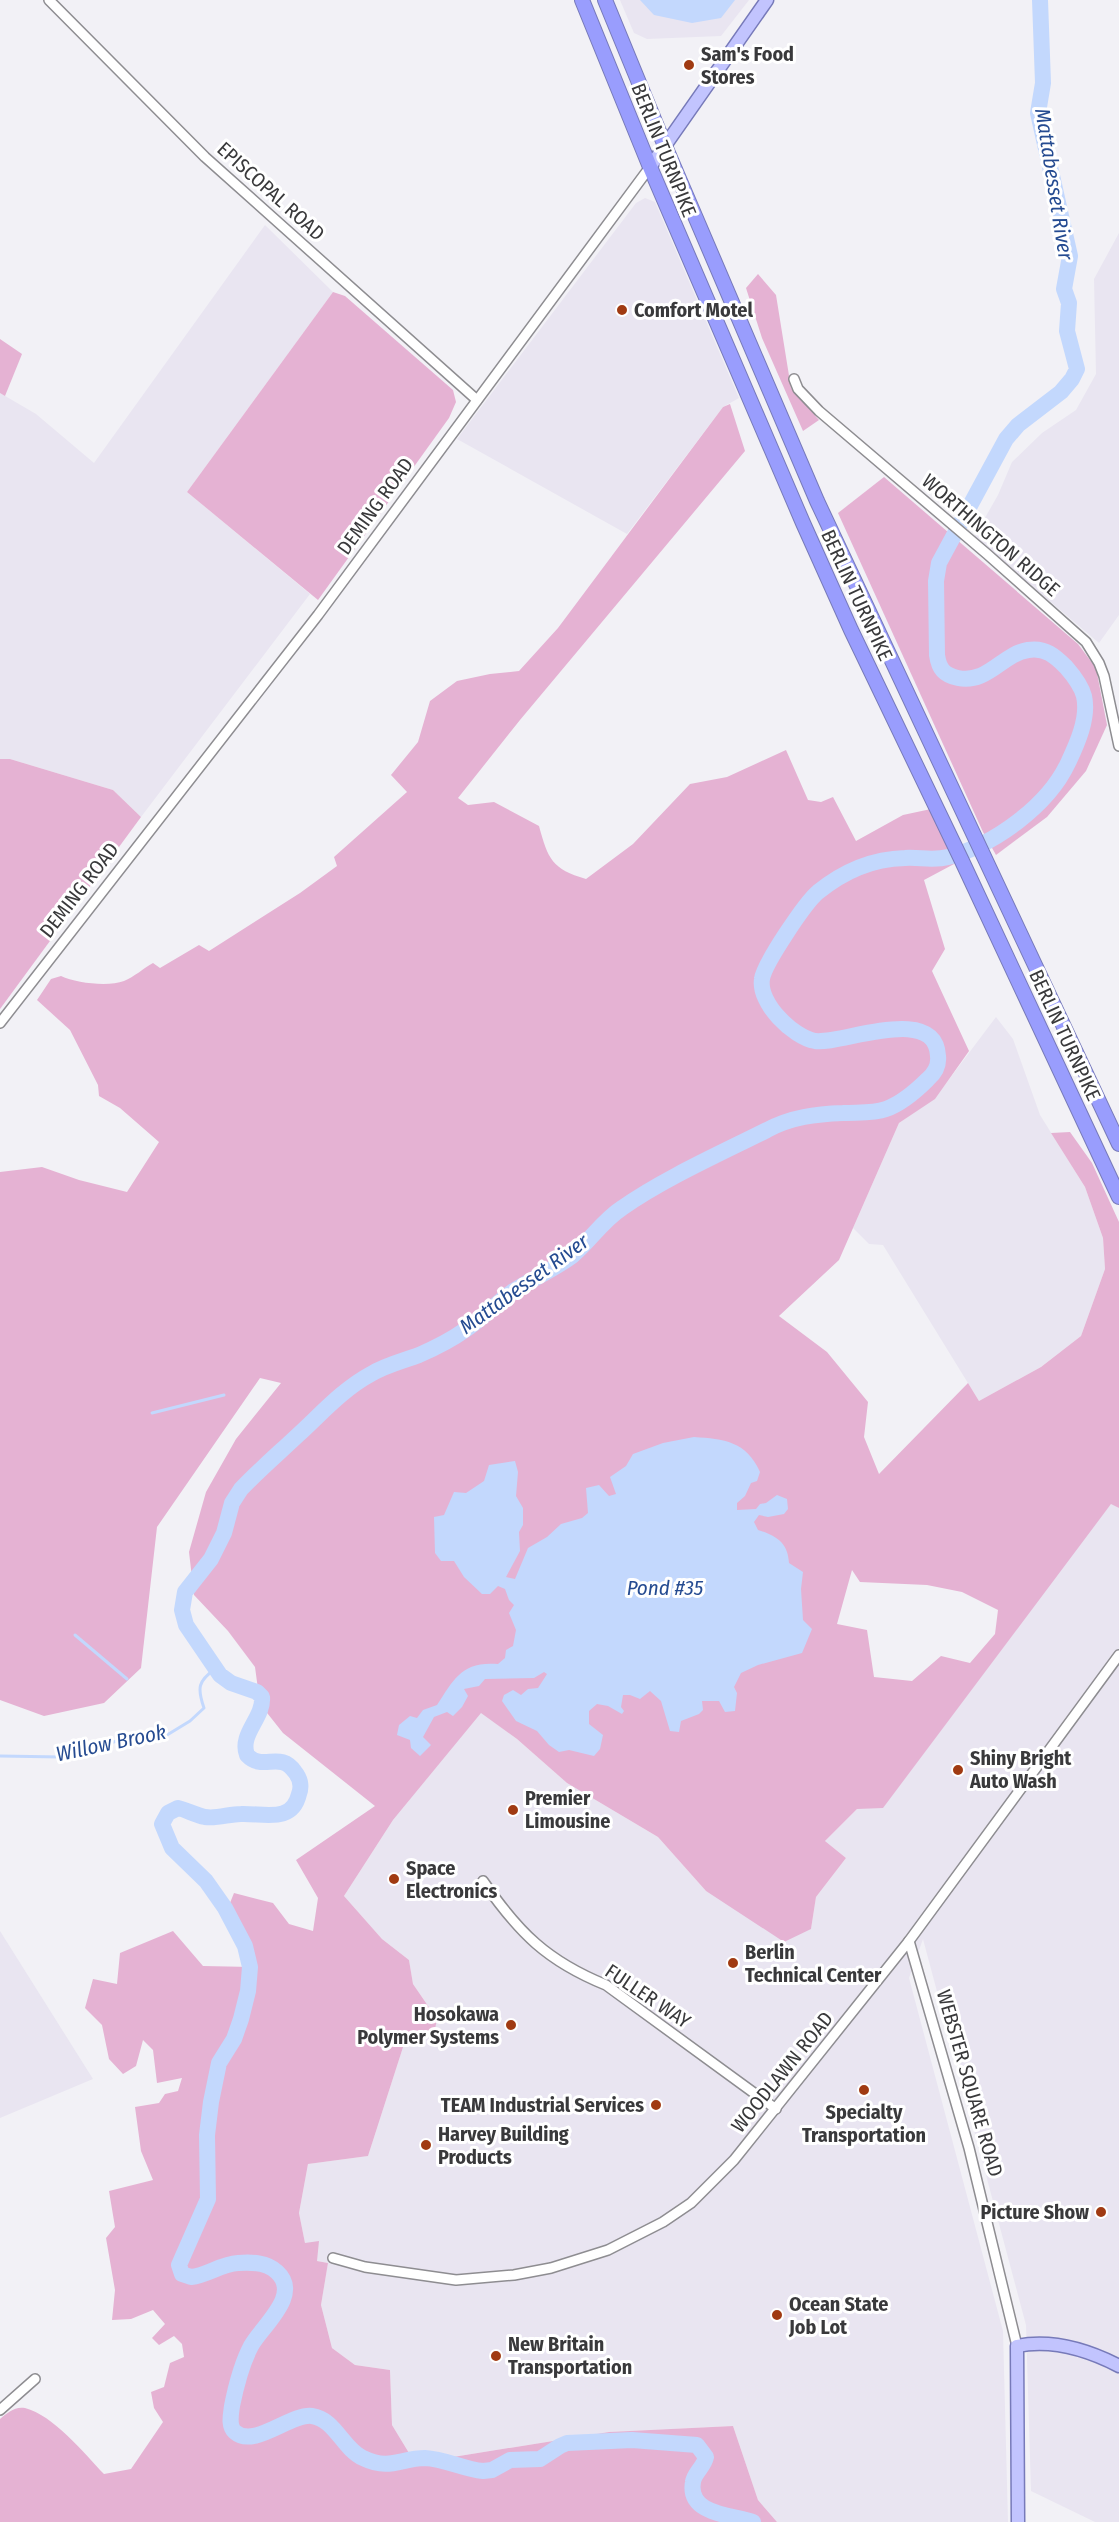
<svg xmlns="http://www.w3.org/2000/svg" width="1119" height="2522" viewBox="0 0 1119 2522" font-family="'Fira Sans Condensed',sans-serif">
	<rect width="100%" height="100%" fill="#f2f1f6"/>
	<g fill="#e9e5f1">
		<polygon points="620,0 749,0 721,36 647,39 634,33"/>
		<polygon points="645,198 655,202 739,398 723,407 627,534 457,439 636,203"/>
		<polygon points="265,225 333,292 187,492 310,594 141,817 113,790 10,759 0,759 0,393 36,414 94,463"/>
		<polygon points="1119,233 1119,615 1099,643 974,537 998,495 1012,462 1042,433 1076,410 1096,374 1094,279"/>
		<polygon points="996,1017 1013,1039 1040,1115 1085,1187 1103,1238 1105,1269 1081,1336 1041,1367 979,1401 883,1245 869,1244 853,1228 899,1123 935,1098"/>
		<polygon points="1112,1503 1119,1508 1119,2522 1095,2522 1031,2491 1026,2325 923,1939 909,1978 1003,2331 1008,2522 777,2522 758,2500 733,2426 609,2432 453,2457 409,2453 392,2425 390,2370 355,2365 332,2348 321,2305 328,2263 317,2261 305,2243 299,2213 308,2164 368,2156 405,2041 437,2019 413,1984 409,1960 382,1939 344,1896 393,1820 481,1712 517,1739 567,1783 658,1837 706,1891 811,1929 816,1897 846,1858 825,1841 857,1809"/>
		<polygon points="0,1931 93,2079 0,2118"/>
	</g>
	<g fill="#e5b2d3" fill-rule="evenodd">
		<polygon points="758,274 776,295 791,388 819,420 803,431 762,338 746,288"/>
		<polygon points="333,292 345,296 453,390 456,402 449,418 318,600 187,492"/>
		<polygon points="0,339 22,354 5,396 0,393"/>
		<path d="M730 404 745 451 520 720 458 798 468 805 494 802 539 826C548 859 552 869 586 879L633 844 690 784 727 777 786 750 808 800 821 802 833 797 856 841 903 815 931 809 954 864 924 880 945 949 932 971 969 1051 935 1099 899 1123 839 1260 779 1316 827 1352 868 1402 864 1437 879 1474 968 1383 979 1401 1041 1367 1081 1336 1105 1269 1103 1238 1085 1187 1051 1133 1070 1132 1092 1163 1119 1222V1508L1111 1504 883 1808 857 1809 825 1841 846 1858 816 1897 811 1929 784 1942 706 1891 658 1837 567 1783 517 1739 481 1713 393 1820 344 1896 382 1939 409 1960 413 1984 437 2019 434 2034 405 2041 368 2156 308 2164 299 2213 305 2243 319 2241 317 2261 328 2263 321 2305 332 2348 355 2365 390 2370 392 2425 409 2453 453 2457 609 2432 733 2426 758 2500 777 2522H0V2419C7 2413 15 2406 25 2408 53 2415 84 2453 104 2474L131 2469 163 2422 154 2408 151 2392 164 2387 170 2363 184 2357 182 2344 174 2336 159 2345 152 2338 165 2324 153 2310 131 2319 112 2320 115 2290 106 2238 115 2227 109 2191 153 2180 141 2151 135 2107 159 2103 165 2094 178 2091 182 2078 157 2083 153 2050 143 2040 136 2066 123 2074 109 2059 102 2025 85 2008 93 1979 117 1984 120 1953 173 1931 203 1966 252 1967 228 1908 234 1893 273 1903 289 1924 313 1931 318 1898 296 1860 375 1806 283 1733 260 1704 255 1667 228 1631 194 1595 189 1552 206 1492 236 1439 281 1383 260 1378 157 1527 141 1668 104 1703 44 1716 0 1700V1172L42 1167 79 1180 127 1192 159 1142 120 1108 99 1096 98 1085 70 1030 37 1000 51 979 61 976C76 983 108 987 124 981 134 977 144 968 153 963L160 968 199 945 209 951 300 893 337 866 334 857 407 792 391 775 418 742 430 701 457 681 490 674 519 671 558 628 723 407ZM852 1570 860 1582 927 1585 962 1592 998 1610 995 1634 970 1663 941 1656 912 1681 874 1677 867 1630 837 1624Z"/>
		<polygon points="884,477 1078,644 1096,668 1107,725 1086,771 1047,817 996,855 983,832 838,513"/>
		<polygon points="0,759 10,759 113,790 141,817 0,1009"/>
	</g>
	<g fill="#c3d8fd">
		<polygon points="640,0 735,0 721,18 692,23 654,15"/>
		<path d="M694 1437C724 1439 746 1441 760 1472L757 1481 751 1483 745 1496 737 1503V1510L756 1509 760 1504 766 1503 777 1495 787 1499 788 1509 784 1514 768 1517 759 1515 754 1522 758 1530C777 1536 788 1543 789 1563L803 1572 801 1589 803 1620 812 1629 802 1653 758 1665 741 1673 734 1687 737 1693 735 1711 725 1712 719 1701H702L703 1710 699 1714 681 1721 679 1732 670 1731 661 1701 650 1691 640 1699 630 1695H623L621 1707 624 1711 622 1714 608 1706 597 1704 589 1711V1724L603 1735 600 1749 594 1756 569 1750 559 1752 549 1745 537 1731 516 1721 502 1701 504 1695 513 1690 521 1695 528 1689 538 1688 547 1674 544 1672 534 1678 485 1679 479 1686 464 1689 468 1696 462 1707 453 1716 447 1712 434 1717 423 1737 431 1745 420 1756 411 1748 410 1740 397 1735 399 1725 410 1716 417 1718 423 1710 437 1705C454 1679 462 1661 498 1664L505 1658 506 1650 513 1646 516 1630 509 1613 514 1605 509 1600 505 1589 498 1586 490 1594H482L464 1577 454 1561H441L435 1553 434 1517 444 1515 454 1492 466 1493 484 1481 489 1465 515 1461 518 1472 516 1496 523 1508V1525L519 1532 520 1551 506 1577 515 1579 528 1548 547 1537 561 1524 582 1518 588 1513 586 1488 599 1485 609 1496 616 1494 610 1477 626 1466 633 1454 663 1443Z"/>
	</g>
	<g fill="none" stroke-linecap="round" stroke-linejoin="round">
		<g stroke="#c3d8fd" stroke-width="3">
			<polyline points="152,1413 224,1395"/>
			<polyline points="75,1635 127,1679"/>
			<path d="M0 1756 61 1757 131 1737 167 1735 190 1721 204 1708C197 1688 198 1681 215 1669"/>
		</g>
		<path stroke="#c3d8fd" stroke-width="16" d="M753 2522C733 2515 687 2515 693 2482 694 2473 704 2467 706 2457L697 2445 632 2440 567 2443 560 2446 540 2459 510 2460 492 2470 483 2471C463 2469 445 2459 425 2458 401 2458 390 2471 363 2458 343 2449 335 2419 312 2416 291 2413 254 2449 235 2432 228 2426 231 2414 232 2406 236 2386 242 2363 251 2346 262 2326 302 2295 277 2272 267 2262 251 2262 238 2263 221 2264 208 2275 191 2277L182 2274 179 2265 208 2199 207 2135 211 2102 219 2063 234 2039 241 2019 248 1991 250 1967 245 1946 225 1908 206 1881 172 1848 162 1824 168 1813 178 1808C187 1810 195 1815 205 1817 217 1819 229 1814 241 1814 264 1813 292 1824 299 1794 302 1786 300 1778 295 1772 280 1750 263 1772 247 1755 239 1734 264 1718 262 1697L257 1692 231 1683 220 1675 186 1625 182 1610 185 1592 211 1559 224 1533 232 1503 241 1489C259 1470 279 1453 298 1435 321 1414 343 1389 371 1374 386 1365 403 1361 419 1355 435 1348 451 1340 465 1330 482 1319 496 1303 512 1292 532 1279 553 1270 572 1256 590 1241 602 1221 622 1208 663 1179 721 1153 767 1130 791 1117 816 1114 843 1113 857 1112 873 1114 886 1109 900 1104 917 1090 928 1079 935 1073 939 1065 938 1056 935 1003 841 1045 815 1041 793 1037 758 1003 762 979 764 964 805 903 818 892 844 871 871 859 905 858 919 857 934 861 948 857 994 845 1048 806 1068 763 1077 744 1089 718 1084 696 1081 685 1073 675 1066 667 1055 656 1045 647 1028 650 1002 654 988 684 958 678 944 675 939 669 937 655L936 581 939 563 1006 439 1018 425 1061 392 1072 379 1077 369 1067 331 1069 303 1064 289 1070 256 1038 113 1043 83 1040 0"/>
		<defs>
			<g id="minor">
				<polyline points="49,0 205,157 477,400"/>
				<polyline points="794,379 798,389 819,411 987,554 1086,642 1099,663 1104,676 1119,746"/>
				<polyline points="0,1023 318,615 650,167"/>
				<path d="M483 1881C519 1933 547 1961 606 1985L776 2109"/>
				<polyline points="909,1941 969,2148 1017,2346"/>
				<polyline points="333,2258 365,2267 456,2280 514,2275 551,2268 608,2250 663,2222 691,2203 734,2160 909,1941 1119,1655"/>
				<polyline points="0,2410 35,2379"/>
			</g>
			<g id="major">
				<polyline points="650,167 767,0"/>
				<path d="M1018 2522 1017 2346C1052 2339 1088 2350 1119 2366"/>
			</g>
			<g id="highway">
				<polyline points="582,0 650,167 803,523 851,630 962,861 1119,1197"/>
				<polyline points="605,0 665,146 817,501 1119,1144"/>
			</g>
		</defs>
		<use href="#minor" stroke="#8e8d91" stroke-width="12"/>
		<use href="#major" stroke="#777ab9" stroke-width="15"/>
		<use href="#highway" stroke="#777ab9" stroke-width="16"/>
		<use href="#minor" stroke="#fff" stroke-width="9"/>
		<use href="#major" stroke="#c2c4fe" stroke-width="12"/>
		<use href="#highway" stroke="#999dfd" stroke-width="14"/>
	</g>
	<g fill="#a03a12" stroke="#fff" stroke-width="2">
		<circle cx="689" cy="65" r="6"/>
		<circle cx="622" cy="310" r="6"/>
		<circle cx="958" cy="1770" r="6"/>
		<circle cx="513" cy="1810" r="6"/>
		<circle cx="394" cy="1879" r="6"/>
		<circle cx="733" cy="1963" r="6"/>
		<circle cx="511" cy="2025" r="6"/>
		<circle cx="864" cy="2090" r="6"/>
		<circle cx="656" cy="2105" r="6"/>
		<circle cx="426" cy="2145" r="6"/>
		<circle cx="1101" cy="2212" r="6"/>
		<circle cx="777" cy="2315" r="6"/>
		<circle cx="496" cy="2356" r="6"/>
	</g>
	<g text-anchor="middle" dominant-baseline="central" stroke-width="6" stroke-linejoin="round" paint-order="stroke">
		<g font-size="20" font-weight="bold" fill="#39393b" stroke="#fff" text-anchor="start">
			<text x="701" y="54">Sam's Food<tspan x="701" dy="23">Stores</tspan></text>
			<text x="634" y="310">Comfort Motel</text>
			<text x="970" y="1758">Shiny Bright<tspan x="970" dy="23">Auto Wash</tspan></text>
			<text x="525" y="1798">Premier<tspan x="525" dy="23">Limousine</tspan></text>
			<text x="406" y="1868">Space<tspan x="406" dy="23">Electronics</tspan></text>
			<text x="745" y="1952">Berlin<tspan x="745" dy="23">Technical Center</tspan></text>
			<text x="499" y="2014" text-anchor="end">Hosokawa<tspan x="499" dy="23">Polymer Systems</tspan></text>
			<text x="644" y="2105" text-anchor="end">TEAM Industrial Services</text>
			<text x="864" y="2112" text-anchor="middle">Specialty<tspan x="864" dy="23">Transportation</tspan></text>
			<text x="438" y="2134">Harvey Building<tspan x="438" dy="23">Products</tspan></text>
			<text x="1089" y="2212" text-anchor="end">Picture Show</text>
			<text x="789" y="2304">Ocean State<tspan x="789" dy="23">Job Lot</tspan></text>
			<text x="508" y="2344">New Britain<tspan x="508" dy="23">Transportation</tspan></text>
		</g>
		<g font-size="20" fill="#39393b" stroke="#fff">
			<text transform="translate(664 150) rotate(68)">BERLIN TURNPIKE</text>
			<text transform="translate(271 191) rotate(42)">EPISCOPAL ROAD</text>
			<text transform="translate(375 506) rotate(-54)">DEMING ROAD</text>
			<text transform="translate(991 535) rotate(41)">WORTHINGTON RIDGE</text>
			<text transform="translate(857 595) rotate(65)">BERLIN TURNPIKE</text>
			<text transform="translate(79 890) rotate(-52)">DEMING ROAD</text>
			<text transform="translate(1065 1035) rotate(65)">BERLIN TURNPIKE</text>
			<text transform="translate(648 1996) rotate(34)">FULLER WAY</text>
			<text transform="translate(782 2072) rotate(-51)">WOODLAWN ROAD</text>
			<text transform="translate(970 2083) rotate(74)">WEBSTER SQUARE ROAD</text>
		</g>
		<g font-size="21" font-style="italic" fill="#254b91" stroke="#fff">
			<text transform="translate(1054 184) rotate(81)">Mattabesset River</text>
			<text transform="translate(524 1284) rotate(-36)">Mattabesset River</text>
			<text x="665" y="1588">Pond #35</text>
			<text transform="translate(111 1743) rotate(-12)">Willow Brook</text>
		</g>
	</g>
</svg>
